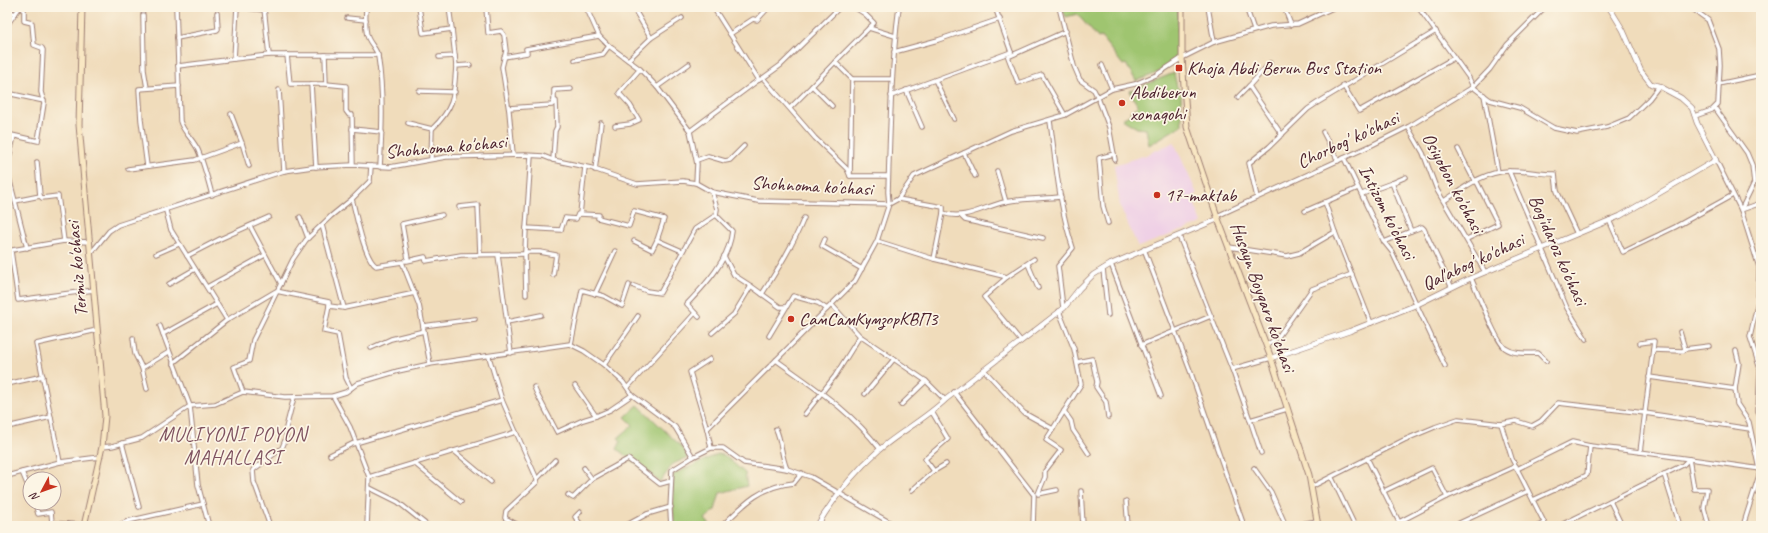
<svg xmlns="http://www.w3.org/2000/svg" width="1768" height="533" viewBox="0 0 1768 533" font-family="Caveat,sans-serif">
	<rect width="100%" height="100%" fill="#fcf5e5"/>
	<filter id="ink" filterUnits="userSpaceOnUse"><feTurbulence type="fractalNoise" baseFrequency=".025" numOctaves="2"/><feDisplacementMap in="SourceGraphic" scale="8" xChannelSelector="R" yChannelSelector="G"/><feConvolveMatrix kernelMatrix="1 2 1 2 8 2 1 2 1" color-interpolation-filters="sRGB"/></filter>
	<filter id="wash" filterUnits="userSpaceOnUse"><feTurbulence type="fractalNoise" baseFrequency=".012" numOctaves="4" result="noise"/><feDisplacementMap in="SourceGraphic" scale="16" xChannelSelector="R" yChannelSelector="G"/><feGaussianBlur stdDeviation="0.9" result="paint"/><feColorMatrix in="noise" values="0 0 0 0 0 0 0 0 0 0 0 0 0 0 0 0 0 1.4 0 .05"/><feComposite in="paint" operator="in"/></filter>
	<g filter="url(#wash)">
		<rect width="100%" height="100%" fill="#f0dcbb"/>
		<polygon fill="#efd0e6" points="1174,142 1197,194 1192,197 1202,223 1138,247 1120,206 1114,165 1146,155"/>
		<g fill="#9fc570" stroke="#74724e">
			<path d="M1061 7H1178V55C1173 69 1149 76 1136 81L1126 64 1123 65 1101 37 1098 38 1077 14 1066 17Z"/>
			<polygon points="1174,73 1177,87 1181,91 1182,125 1149,145 1146,129 1137,128 1122,119 1131,114 1130,111 1138,106 1129,91"/>
			<polygon points="638,405 684,449 689,457 673,464 660,482 617,449 621,441 618,438 633,425 625,417"/>
			<polygon points="718,454 724,455 745,473 747,486 720,493 715,510 705,519 711,526 674,526 672,479 674,474"/>
		</g>
	</g>
	<g filter="url(#ink)">
		<g fill="none" stroke-linecap="round" stroke-linejoin="round">
			<defs>
				<g id="minor">
					<path d="M176 7 180 121C183 132 193 139 198 150 204 164 208 180 212 195"/>
					<polyline points="283,7 299,7"/>
					<path d="M366 7C366 16 364 29 368 38 371 45 376 48 378 56 384 93 382 130 380 167"/>
					<polyline points="419,7 423,33 452,29 455,56"/>
					<polyline points="449,7 452,29"/>
					<polyline points="486,7 488,33 501,31 504,35 506,51 502,67 509,111 513,154"/>
					<polyline points="528,7 528,9 537,7"/>
					<polyline points="586,7 599,36 609,46 640,69 657,87 689,64"/>
					<polyline points="713,7 759,80"/>
					<polyline points="854,7 865,14 874,23 869,28 895,36"/>
					<polyline points="995,7 1011,52"/>
					<polyline points="1059,7 1074,66 1080,80 1094,90 1098,98 1109,127 1115,160"/>
					<polyline points="1208,7 1214,42"/>
					<polyline points="1246,7 1254,30"/>
					<polyline points="1284,7 1291,25"/>
					<polyline points="1418,7 1469,78 1473,87 1490,69 1507,45 1545,7"/>
					<polyline points="1690,7 1708,20 1719,49 1720,65 1718,104 1712,110 1695,116"/>
					<polyline points="7,10 15,14"/>
					<polyline points="143,15 144,70 147,88"/>
					<polyline points="347,18 366,20"/>
					<polyline points="7,25 20,7"/>
					<polyline points="869,28 835,62 852,79 850,176 888,176"/>
					<polyline points="730,34 753,19 757,20 769,7"/>
					<polyline points="177,38 217,30 218,29 217,13"/>
					<polyline points="651,38 682,18"/>
					<polyline points="894,52 938,40 1000,19"/>
					<polyline points="269,55 287,55 290,84 311,84 316,167"/>
					<polyline points="287,55 378,55"/>
					<polyline points="439,57 455,56 456,66"/>
					<polyline points="504,57 527,53 526,49 599,36"/>
					<polyline points="234,59 269,55 264,8 283,7"/>
					<polyline points="575,60 603,54 609,46"/>
					<polyline points="628,60 651,38 633,7"/>
					<polyline points="1270,63 1249,86 1282,135"/>
					<polyline points="1102,65 1112,89"/>
					<polyline points="178,66 234,59 237,7 264,10"/>
					<polyline points="763,78 781,65 840,7"/>
					<polyline points="852,79 892,79"/>
					<polyline points="935,80 954,119"/>
					<polyline points="311,84 326,84 325,55"/>
					<polyline points="326,84 346,86 346,111 349,115 352,115 353,165"/>
					<polyline points="1718,84 1761,75"/>
					<polyline points="1343,85 1359,111 1454,58"/>
					<polyline points="657,87 690,131 697,164 696,183"/>
					<polyline points="279,90 284,171"/>
					<polyline points="906,90 922,127"/>
					<polyline points="419,91 455,92"/>
					<polyline points="7,93 44,101"/>
					<polyline points="1484,95 1498,172"/>
					<polyline points="891,96 1011,52"/>
					<polyline points="1238,97 1249,86"/>
					<polyline points="832,106 812,86 835,62"/>
					<polyline points="509,108 552,105 554,101 554,90 571,89"/>
					<polyline points="790,108 812,86"/>
					<polyline points="1715,108 1747,153 1752,165 1754,183 1741,210 1761,203"/>
					<polyline points="1065,115 1042,75 1018,83 1008,57 1066,31"/>
					<path d="M1050 121C1056 163 1059 207 1073 248L1058 266 1063 308"/>
					<polyline points="408,123 432,129"/>
					<polyline points="615,126 630,124 639,120 630,105 619,93 640,69"/>
					<polyline points="1408,127 1423,153 1437,190 1485,272"/>
					<polyline points="352,129 382,132"/>
					<polyline points="690,131 757,81 763,78 815,138 847,169 850,176"/>
					<polyline points="1323,132 1338,161"/>
					<polyline points="7,134 38,141 44,103 41,92 43,50 42,48 34,45 32,23 24,21 24,7"/>
					<polyline points="242,143 249,166"/>
					<polyline points="1458,149 1475,182"/>
					<polyline points="964,153 975,176"/>
					<polyline points="531,156 526,228 561,230 565,218 576,219 578,214 580,214 585,167"/>
					<polyline points="1344,158 1384,242 1392,252 1401,271 1445,366"/>
					<path d="M431 159 432 129C455 107 454 96 456 66L470 65"/>
					<polyline points="553,160 555,131 557,127 556,101 554,101"/>
					<polyline points="697,160 708,156 725,161 730,160 744,146"/>
					<polyline points="1716,160 1741,210 1759,267 1758,301 1750,337 1760,369 1758,411 1761,417"/>
					<polyline points="147,166 141,120 139,89 179,86"/>
					<path d="M371 166 370 181 352 199C356 214 364 258 376 266L402 262 419 305 430 364"/>
					<polyline points="7,168 14,136"/>
					<polyline points="128,169 195,160 242,143 231,114"/>
					<polyline points="7,170 15,201"/>
					<polyline points="595,170 601,123"/>
					<polyline points="997,171 1006,202"/>
					<polyline points="1509,171 1567,308 1586,339"/>
					<polyline points="1392,183 1406,177"/>
					<polyline points="1362,194 1392,183 1411,231 1384,242"/>
					<polyline points="40,196 42,198 58,196 64,241"/>
					<polyline points="1257,197 1249,163 1269,147 1308,109 1317,103 1436,31"/>
					<path d="M898 199 943 207V213C964 221 985 206 1005 202 1023 198 1043 199 1061 197"/>
					<path d="M1444 201C1464 188 1483 172 1508 171 1523 170 1539 174 1555 174L1557 191 1577 234"/>
					<polyline points="1325,202 1335,232 1371,323"/>
					<polyline points="459,207 478,205 480,254"/>
					<polyline points="166,211 171,230 227,320"/>
					<polyline points="1305,211 1358,188"/>
					<polyline points="580,214 599,215 598,218 629,226 634,211 664,219 657,240"/>
					<polyline points="961,216 965,220 1043,238"/>
					<polyline points="1217,216 1370,146 1408,127 1473,87 1490,100 1520,108 1554,128 1577,133 1607,127 1629,118 1649,99 1659,86"/>
					<polyline points="300,217 308,238"/>
					<polyline points="1609,220 1623,252 1675,227 1733,195"/>
					<polyline points="1108,223 1103,206 1099,158 1114,154"/>
					<polyline points="322,225 344,308 415,293"/>
					<polyline points="250,226 281,284"/>
					<polyline points="526,228 525,252 540,252 556,255 553,275"/>
					<polyline points="1411,231 1422,227 1424,229 1451,286"/>
					<polyline points="1179,236 1232,369 1250,420"/>
					<polyline points="825,239 822,246 862,269"/>
					<polyline points="1467,239 1498,224 1476,180"/>
					<polyline points="634,241 652,250 657,240 682,251"/>
					<polyline points="877,241 934,259 943,213"/>
					<polyline points="1229,247 1287,256 1299,253 1335,232"/>
					<polyline points="27,248 15,201 40,196 37,162"/>
					<polyline points="1144,249 1191,373 1244,526"/>
					<polyline points="7,251 64,241 90,242"/>
					<polyline points="11,251 18,300 94,290"/>
					<polyline points="91,253 109,231 118,225 284,171 312,167 353,165 390,167 446,157 525,155 543,156 553,160 591,168 637,184 683,181 696,183 712,192 758,201 889,204 898,199 914,176 1011,131 1065,115 1112,89 1135,84 1156,75 1182,58 1214,42 1271,26 1298,24 1335,7"/>
					<polyline points="525,253 526,295"/>
					<polyline points="156,254 179,244"/>
					<polyline points="498,255 511,353"/>
					<polyline points="187,256 220,239 269,217"/>
					<polyline points="724,256 734,275 751,286"/>
					<polyline points="934,259 1007,277 984,297 1021,341"/>
					<polyline points="405,261 408,259 402,224 442,215"/>
					<polyline points="407,261 425,257 426,261 461,255 525,254"/>
					<polyline points="1028,264 1038,288"/>
					<polyline points="1111,264 1161,396"/>
					<polyline points="1103,269 1108,315"/>
					<polyline points="1007,277 1034,259"/>
					<path d="M1471 278C1477 291 1495 340 1505 348 1515 355 1527 353 1538 353L1546 361"/>
					<polyline points="169,284 195,269"/>
					<polyline points="634,286 647,291 660,293 695,229 716,215 717,209 712,192"/>
					<polyline points="207,287 265,255"/>
					<polyline points="595,294 615,251"/>
					<path d="M762 294C778 269 793 245 804 218"/>
					<polyline points="832,305 860,336 926,381 945,400"/>
					<polyline points="329,306 324,331 338,334 346,378 351,388"/>
					<path d="M699 317 687 304C706 284 729 260 732 231L716 215"/>
					<polyline points="507,322 541,315"/>
					<polyline points="160,326 190,406 198,485 209,526"/>
					<polyline points="423,326 475,319"/>
					<polyline points="712,333 734,314 751,286 780,307 785,307"/>
					<polyline points="163,334 217,304"/>
					<polyline points="769,336 793,296 818,303 827,309"/>
					<polyline points="133,338 135,354 142,368"/>
					<polyline points="1640,343 1654,341 1640,452 1761,469"/>
					<polyline points="571,344 582,290 604,296 622,306 629,285"/>
					<polyline points="1141,345 1211,316"/>
					<polyline points="1266,346 1278,337 1312,289 1352,274"/>
					<polyline points="371,348 391,339 424,331"/>
					<polyline points="1685,349 1709,346"/>
					<polyline points="1653,350 1683,351 1685,349 1680,332"/>
					<path d="M776 360C816 389 850 410 880 449"/>
					<polyline points="1077,362 1092,359 1097,382 1096,387 1106,402 1108,417"/>
					<polyline points="173,363 227,320 276,291 329,302 329,306 344,308"/>
					<polyline points="604,365 638,316"/>
					<polyline points="1232,369 1271,358"/>
					<polyline points="984,370 1024,413 1053,429"/>
					<polyline points="1649,377 1735,389 1739,363 1736,351"/>
					<polyline points="7,384 43,376"/>
					<polyline points="575,386 596,416 610,410 632,395"/>
					<polyline points="534,387 537,394 557,432 583,420 596,416"/>
					<polyline points="628,387 695,313"/>
					<polyline points="147,389 142,368 169,352"/>
					<polyline points="1735,389 1737,404 1749,422 1759,469"/>
					<polyline points="243,392 234,367 249,361 253,340 293,259 306,240 331,216 352,199"/>
					<polyline points="954,392 1034,495 1033,526"/>
					<polyline points="865,394 894,359"/>
					<polyline points="333,396 350,427 369,477 367,526"/>
					<polyline points="901,405 926,381"/>
					<polyline points="1064,411 1071,421 1073,430 1089,454"/>
					<polyline points="932,412 948,439 925,459 934,471 946,464"/>
					<polyline points="805,414 835,376 860,336"/>
					<polyline points="1501,424 1512,459 1546,526"/>
					<polyline points="7,427 51,417"/>
					<polyline points="707,429 690,372 710,359"/>
					<path d="M776 429C782 442 781 456 787 469"/>
					<polyline points="516,432 537,479 537,482 506,511 505,518 520,526"/>
					<polyline points="122,443 139,507"/>
					<polyline points="102,447 112,446 142,438 190,406 215,404 243,392 285,397 333,396 346,392 358,383 398,371 430,364 570,344 584,351 604,365 623,382 632,395 675,427 693,457 711,448 723,448 744,463 787,469 811,477 896,526"/>
					<path d="M711 448 707 429 855 281 877 241 889 204 888 192C890 131 891 68 899 7"/>
					<polyline points="454,451 491,482"/>
					<polyline points="1261,453 1250,420 1287,409"/>
					<polyline points="330,455 352,444 502,400"/>
					<polyline points="1367,458 1401,526"/>
					<polyline points="1689,459 1694,489 1707,489 1704,508 1709,526"/>
					<polyline points="60,462 36,344 97,330"/>
					<polyline points="414,463 461,502"/>
					<polyline points="584,468 592,479"/>
					<polyline points="1254,468 1271,492 1286,526"/>
					<polyline points="1517,469 1572,442 1590,446"/>
					<polyline points="22,472 30,491"/>
					<polyline points="1664,474 1680,526"/>
					<polyline points="7,476 60,462 100,457"/>
					<polyline points="369,477 516,432 502,400 489,357"/>
					<polyline points="1332,478 1355,526"/>
					<polyline points="537,479 555,460"/>
					<polyline points="1311,487 1404,440 1435,427 1458,419 1501,424 1516,421 1532,426 1541,421 1558,403 1645,413 1750,429"/>
					<polyline points="370,488 398,502 428,526"/>
					<polyline points="912,490 934,471"/>
					<polyline points="1057,490 1038,494 1045,477 1045,471 1061,450 1046,440 1081,384 1074,349 1059,311"/>
					<polyline points="1081,491 1083,526"/>
					<polyline points="1384,491 1432,468 1447,497 1399,522"/>
					<polyline points="568,495 573,498 592,479 628,459 660,484 671,481"/>
					<polyline points="1447,497 1516,466"/>
					<polyline points="1533,500 1587,475 1590,446 1640,452"/>
					<polyline points="1126,501 1128,526"/>
					<polyline points="1610,501 1622,526"/>
					<polyline points="35,503 38,514 51,512 52,523 84,525"/>
					<polyline points="580,512 575,517 582,526"/>
					<polyline points="1034,525 1052,526"/>
					<polyline points="117,526 128,521 203,504"/>
					<polyline points="270,526 254,482 253,470 282,448 286,438 286,428 294,397"/>
					<polyline points="625,526 647,514 671,507"/>
					<polyline points="671,526 670,510 672,470 693,457"/>
					<path d="M722 526C744 504 761 486 794 483L802 473"/>
					<polyline points="1290,526 1317,521"/>
					<polyline points="1453,526 1528,491"/>
					<polyline points="1538,526 1544,523"/>
					<polyline points="1559,526 1683,465 1689,459"/>
					<polyline points="1743,526 1761,469"/>
				</g>
				<g id="tertiary">
					<polyline points="1271,358 1350,331 1416,305 1471,278 1620,216 1716,160 1697,123 1692,108 1681,98 1659,86 1651,84 1641,71 1623,30 1609,7"/>
					<path d="M817 526C833 499 855 471 879 450 900 432 925 419 945 400L1064 308 1079 289 1093 275 1111 264 1218 219"/>
				</g>
				<g id="secondary">
					<polyline points="82,7 79,125 105,416 102,447 84,526"/>
					<polyline points="1182,7 1182,58 1187,127 1218,219 1271,358 1309,475 1318,526"/>
				</g>
			</defs>
			<use href="#minor" stroke="#9d7e73" stroke-width="5.5"/>
			<use href="#tertiary" stroke="#9d7e73" stroke-width="6"/>
			<use href="#secondary" stroke="#9d7e73" stroke-width="7"/>
			<use href="#minor" stroke="#fff" stroke-width="3.5"/>
			<use href="#tertiary" stroke="#fff" stroke-width="4.5"/>
			<use href="#secondary" stroke="#f9e7c3" stroke-width="5"/>
		</g>
	</g>
	<g fill="#c8321e" stroke="#fcf5e5" stroke-width="1.5">
		<rect x="1175" y="64" width="8" height="8" rx="2"/>
		<circle cx="1122" cy="103" r="4"/>
		<circle cx="1157" cy="195" r="4"/>
		<circle cx="791" cy="319" r="4"/>
	</g>
	<g text-anchor="middle" dominant-baseline="central" stroke-width="3.5" stroke-linejoin="round" paint-order="stroke">
		<g font-size="19" fill="#4a1f2b" stroke="#fcf5e5" text-anchor="start">
			<text x="1187" y="68">Khoja Abdi Berun Bus Station</text>
			<text x="1130" y="92">Abdiberun<tspan x="1130" dy="22">xonaqohi</tspan></text>
			<text x="1165" y="195">17-maktab</text>
			<text x="799" y="319">СамСамКумзорКВП3</text>
		</g>
		<g font-size="19" fill="#4a1f2b" stroke="#fcf5e5">
			<text transform="translate(1348 140) rotate(-25)">Сhorbog' ko'chasi</text>
			<text transform="translate(446 147) rotate(-5)">Shohnoma ko'chasi</text>
			<text transform="translate(1453 183) rotate(62)">Osiyobon ko'chasi</text>
			<text transform="translate(812 186) rotate(3)">Shohnoma ko'chasi</text>
			<text transform="translate(1387 212) rotate(63)">Intizom ko'chasi</text>
			<text transform="translate(1558 250) rotate(66)">Bog'idaroz ko'chasi</text>
			<text transform="translate(1473 262) rotate(-25)">Qal'abog' ko'chasi</text>
			<text transform="translate(77 269) rotate(-95)">Termiz ko'chasi</text>
			<text transform="translate(1263 297) rotate(70)">Husayn Boyqaro ko'chasi</text>
		</g>
		<g font-size="20" letter-spacing="1" fill="#7e515f" stroke="#fcf5e5">
			<text x="233" y="434">MULIYONI POYON<tspan x="233" dy="23">MAHALLASI</tspan></text>
		</g>
	</g>
	<rect width="1768" height="533" fill="none" stroke="#fcf5e5" stroke-width="24"/>
	<g transform="translate(42 491) rotate(229)"><circle r="19" fill="#fcf5e5" stroke="#b59f9b"/>
	<path d="M0-3L7 15L0 10L-7 15Z" fill="#c8321e"/>
	<text y="-6" font-size="11" font-weight="bold" text-anchor="middle" fill="#4a1f2b">N</text>
	</g>
</svg>
